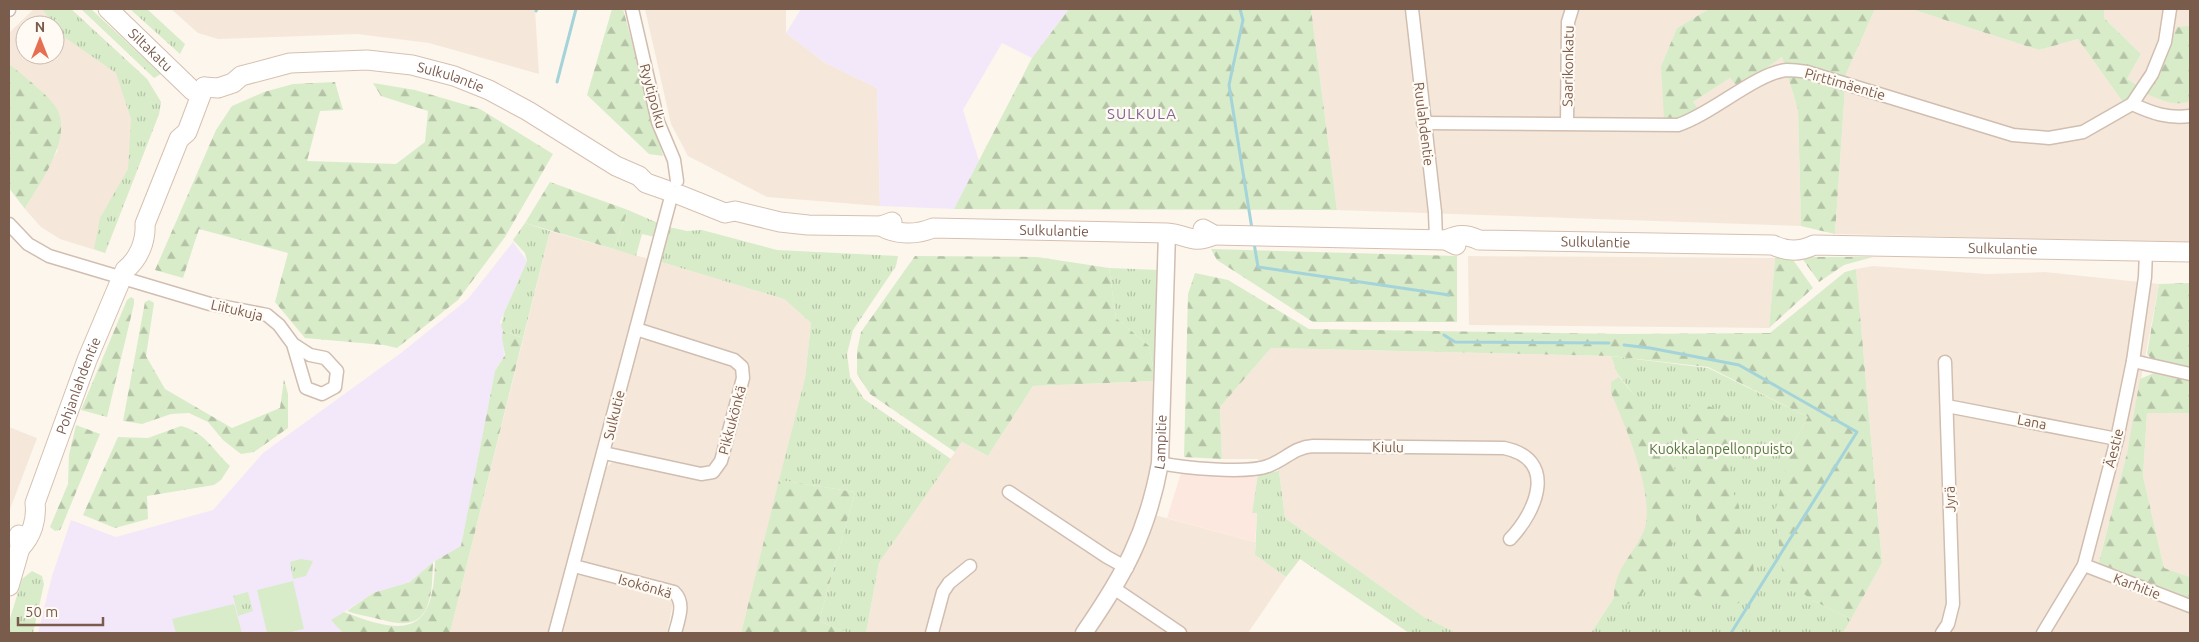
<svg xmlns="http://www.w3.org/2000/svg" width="2199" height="642" viewBox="0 0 2199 642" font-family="Ubuntu,sans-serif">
	<defs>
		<pattern id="grass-tufts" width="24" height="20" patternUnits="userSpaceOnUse" patternTransform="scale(1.25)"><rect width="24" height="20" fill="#d8ecc9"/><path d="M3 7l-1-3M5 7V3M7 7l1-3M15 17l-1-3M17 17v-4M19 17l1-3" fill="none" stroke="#b4c2a5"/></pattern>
		<pattern id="forest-firs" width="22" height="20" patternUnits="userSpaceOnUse" patternTransform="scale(1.25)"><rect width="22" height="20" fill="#d8ecc9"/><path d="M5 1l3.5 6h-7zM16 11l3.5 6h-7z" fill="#b4c2a5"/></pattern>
	</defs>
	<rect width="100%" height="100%" fill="#fdf6ec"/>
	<g fill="#f5e8da" fill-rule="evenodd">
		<path d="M34 9H71L147 79 161 102 159 114 105 253 60 239 41 227 25 209 58 150 9 64V33ZM25 25H55V55H25Z"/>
		<polygon points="171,9 535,9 539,74 429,43 357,34 218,39 198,33"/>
		<polygon points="645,9 786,9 786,33 824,62 877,88 880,206 767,197 688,156 671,124"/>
		<polygon points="1311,9 1709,9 1677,28 1661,66 1699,111 1693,102 1730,78 1738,88 1782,57 1798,110 1801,226 1337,210"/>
		<polygon points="1875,9 1911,9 2039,50 2078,39 2125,105 2139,87 2127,79 2141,54 2104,18 2104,9 2190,9 2190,243 1835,234 1846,74"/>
		<polygon points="550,231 649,259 549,633 450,633"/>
		<polygon points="1468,256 1775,258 1769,328 1469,325"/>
		<polygon points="658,261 784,299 811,323 805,378 741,633 679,633 686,604 684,594 675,588 584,562 581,556 605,469 611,463 617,462 706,480 715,477 722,469 747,365 644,325 643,319"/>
		<polygon points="1873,266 1988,274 2045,272 2159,284 2127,453 2097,568 2190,606 2190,633 1843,633 1882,563 1856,269"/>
		<polygon points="647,338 731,364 737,371 738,379 716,459 710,466 700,469 613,449 612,443 640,342"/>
		<polygon points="1271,348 1611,356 1617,373 1627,388 1656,533 1591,633 1457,633 1424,617 1285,518 1279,471 1257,459 1222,459 1220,407"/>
		<polygon points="1156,381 1153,454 1140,511 1255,542 1255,555 1286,577 1248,633 866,633 879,563 962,442 988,456 1033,386"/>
		<polygon points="2147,413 2190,413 2190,577 2164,568 2143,476"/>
		<polygon points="9,427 37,438 9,512"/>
		<polygon points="578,575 674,598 667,633 563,633"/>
	</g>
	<polygon fill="#fde8e0" points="1181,473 1258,474 1252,513 1257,513 1255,542 1167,518"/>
	<g fill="#f3e8fa">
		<polygon points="801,9 1069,9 1032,58 1002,43 963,110 979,161 954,209 880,206 877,88 824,62 786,33"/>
		<polygon points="513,242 527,261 500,322 503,331 504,356 495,371 461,547 433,562 410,582 373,593 332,620 343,633 38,633 52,576 71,520 116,537 213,510 263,453 401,353 468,299"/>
	</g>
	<g fill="url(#grass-tufts)">
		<polygon points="42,9 71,9 147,79 161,102 159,114 105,253 94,249 100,218 128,169 131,119 116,73 64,37"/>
		<polygon points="81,9 91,9 161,74 154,78"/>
		<polygon points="130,9 147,9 185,44 180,54"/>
		<polygon points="628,210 658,223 655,237 642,234 636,256 614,249"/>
		<polygon points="525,223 550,231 523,338 503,331 501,326 504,313 527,261 525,253 513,240"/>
		<polygon points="669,227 687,231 702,230 777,250 898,256 896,266 853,330 847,354 850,377 864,399 951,459 879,563 866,633 848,633 819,621 855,492 779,480 805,378 811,323 784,299 658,261"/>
		<polygon points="1109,268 1159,270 1156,381 1149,346 1116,318"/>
		<polygon points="1611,356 1708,368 1808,417 1789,451 1812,600 1851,619 1843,633 1591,633 1656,533 1634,395 1617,373"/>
		<polygon points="1279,471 1285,518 1424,617 1457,633 1409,633 1300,559 1286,577 1255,555 1257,513 1252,513 1258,474"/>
		<polygon points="301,559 313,561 306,576 293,579 290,562"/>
		<polygon points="32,571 42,576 44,584 33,633 9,633 9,622 22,579"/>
		<polygon points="248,592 253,611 238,616 233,596"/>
	</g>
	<g fill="url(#forest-firs)">
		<polygon points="612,9 623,9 663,156 649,154 587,95"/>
		<polygon points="1069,9 1311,9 1337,210 954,209 1032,58"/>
		<polygon points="1709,9 1875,9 1846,74 1835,234 1801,226 1798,110 1782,57 1738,88 1730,78 1693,102 1700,111 1688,116 1664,119 1661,66 1677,28"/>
		<polygon points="1911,9 2104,9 2104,18 2141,54 2127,79 2140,87 2125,105 2078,39 2039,50"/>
		<path d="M2190 26V101C2175 107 2161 100 2147 94L2164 61 2177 27Z"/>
		<path d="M9 64C19 72 52 98 57 109 73 139 39 184 25 209L9 188Z"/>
		<polygon points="335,82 343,110 320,111 307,161 396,164 425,142 428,111 381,96 373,83 415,90 480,109 553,154 505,237 458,300 397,348 384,345 305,338 275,302 288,253 199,229 183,278 155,270 216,130 232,106 264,92 293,84"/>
		<polygon points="550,182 628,210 614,249 525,223"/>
		<polygon points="1211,249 1457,256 1457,322 1313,322 1217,260"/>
		<polygon points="915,256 1037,257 1109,268 1116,318 1149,346 1156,381 1033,386 988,456 962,442 955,452 870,394 857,374 857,351 861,332"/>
		<polygon points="1791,257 1813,288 1769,328 1775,258"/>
		<polygon points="1801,257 1873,257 1844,265 1819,282"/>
		<polygon points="1856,269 1882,563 1851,619 1812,600 1783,578 1775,512 1789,451 1808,417 1708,367 1611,356 1271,348 1220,407 1222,459 1184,457 1188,294 1195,273 1228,280 1309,329 1624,334 1770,333 1845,272"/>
		<polygon points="2190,283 2190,368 2154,361 2147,354 2159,284"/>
		<polygon points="131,297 134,299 134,304 107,417 81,410 127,300"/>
		<polygon points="149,300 154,303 146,356 165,389 232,428 280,408 284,379 288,394 288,428 254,452 241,454 223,440 208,422 189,413 171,414 142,424 123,421 145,302"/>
		<path d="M503 331 523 338 450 633H343L331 620 344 612C405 636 434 635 435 561L461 546 495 371 505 355 502 338Z"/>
		<polygon points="2154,373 2190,381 2190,413 2147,413 2143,476 2164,568 2190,577 2190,606 2097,569 2127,453 2140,379"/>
		<path d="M1619 377 1634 395 1653 407 1663 422 1680 491 1678 532 1665 561 1639 598 1626 605 1614 599C1613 571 1632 556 1643 533 1658 501 1625 425 1611 393V382Z"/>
		<path d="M1694 404C1710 405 1728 411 1733 429 1736 443 1727 466 1730 482 1731 491 1737 498 1739 506 1740 514 1739 522 1740 529 1742 539 1750 547 1752 557 1757 579 1752 609 1724 604 1708 601 1691 595 1678 586 1678 569 1689 559 1694 543 1702 516 1687 450 1680 421L1683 410Z"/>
		<polygon points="76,425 100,434 62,526 60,530 55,531 50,527 68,484 69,455"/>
		<path d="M181 426C205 432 212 449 230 466L221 480 214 485 147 496 148 519 115 528 83 515 118 437 148 438Z"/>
		<polygon points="779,480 855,492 819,621 848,633 741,633"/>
		<path d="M433 562C432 577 433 595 426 609 415 632 388 621 370 617 362 615 355 614 347 611L373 593 410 582Z"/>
	</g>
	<g fill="#d8ecc9">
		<polygon points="293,581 304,629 287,633 267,633 257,590"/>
		<polygon points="234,604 242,633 176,633 172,619"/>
	</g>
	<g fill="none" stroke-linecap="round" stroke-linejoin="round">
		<g stroke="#a5d3da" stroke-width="3">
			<polyline points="1240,9 1243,20 1229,85 1252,229"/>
			<polyline points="536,11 537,9"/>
			<polyline points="557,82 576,9"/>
			<polyline points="1254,243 1258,267 1449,295"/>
			<polyline points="1444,335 1455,342 1609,343"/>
			<polyline points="1624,345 1650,348 1739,365 1857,432 1731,633"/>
		</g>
		<defs>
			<g id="minor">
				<polyline points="632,9 658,122 674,160 677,181"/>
				<polyline points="1412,9 1435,212 1436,239"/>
				<polyline points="9,10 9,9"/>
				<path d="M2132 104C2152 113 2168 119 2190 116"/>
				<path d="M1423 123 1678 125C1712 114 1756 73 1787 70 1793 70 1801 71 1807 72L2013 135 2049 138 2083 132 2132 104 2152 74 2165 42 2170 9"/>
				<polyline points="1567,123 1568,22 1572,9"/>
				<polyline points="9,224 28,244 49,256 210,304 267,315 279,325 293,344 306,388 322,394 335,387 337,371 325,358 310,355 293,344"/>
				<polyline points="2133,361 2190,374"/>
				<polyline points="1947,406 2117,439"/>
				<polyline points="604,453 701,474 713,472 721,461 743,378 742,367 734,360 636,329"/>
				<path d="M1160 463C1183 468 1247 474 1268 466 1285 460 1294 447 1313 446L1504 448C1558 459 1537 511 1510 539"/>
				<polyline points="1009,492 1107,557 1127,568"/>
				<polyline points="2084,565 2190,606"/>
				<path d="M574 566 674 592C686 603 678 620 675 633"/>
				<polyline points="1115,589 1180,633"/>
				<polyline points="555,633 671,197"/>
				<polyline points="932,633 943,592 949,583 970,566"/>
				<polyline points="1942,633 1948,624 1953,604 1945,362"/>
				<polyline points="2043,633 2084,565 2117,439 2133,361 2145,277 2146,251"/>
			</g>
			<g id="tertiary">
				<path id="s1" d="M1084 633C1124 575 1147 534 1160 463L1167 233"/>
			</g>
			<g id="secondary">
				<path id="s2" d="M108 9 193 91"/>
				<path id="s3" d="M204 87 218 88 233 83 241 76 290 63 367 60 412 65 454 76 489 90 528 111 616 166 639 176 646 183 666 190"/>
				<polyline points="680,195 725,213 735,211 780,222 808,225 881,226 892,222"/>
				<path id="s4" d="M881 226C896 235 917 235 933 228L1167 233C1187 234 1191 245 1214 235"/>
				<polyline points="1203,229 1214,235 1446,240 1456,245"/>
				<path id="s5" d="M1446 240C1458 234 1466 234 1479 240L1773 245C1787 252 1800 252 1814 245L2190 252"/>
				<path id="s6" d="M20 548C32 536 37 519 35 503L87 360 125 270C139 259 146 241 145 224L179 139 187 132 204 87"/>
				<polyline points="9,586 20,548 19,535"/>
			</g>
		</defs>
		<use href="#minor" stroke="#d1beb0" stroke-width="15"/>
		<use href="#tertiary" stroke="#d1beb0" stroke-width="19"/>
		<use href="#secondary" stroke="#d6c0b0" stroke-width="21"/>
		<use href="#minor" stroke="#fff" stroke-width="12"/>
		<use href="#tertiary" stroke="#fff" stroke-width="16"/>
		<use href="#secondary" stroke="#fff" stroke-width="19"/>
	</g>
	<g text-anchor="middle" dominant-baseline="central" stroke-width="4.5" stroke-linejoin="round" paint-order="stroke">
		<g font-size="14" fill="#7a5c4d" stroke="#fffaf3">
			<text stroke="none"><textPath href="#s2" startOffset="59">Siltakatu</textPath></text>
			<text transform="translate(1568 66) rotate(-89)">Saarikonkatu</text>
			<text stroke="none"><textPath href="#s3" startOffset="254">Sulkulantie</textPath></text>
			<text transform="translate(1845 84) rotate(16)">Pirttimäentie</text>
			<text transform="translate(653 96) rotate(75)">Ryytipolku</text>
			<text transform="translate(1424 124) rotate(83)">Ruulahdentie</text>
			<text stroke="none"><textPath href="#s4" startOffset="175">Sulkulantie</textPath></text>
			<text stroke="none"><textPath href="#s5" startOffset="151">Sulkulantie</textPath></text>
			<text stroke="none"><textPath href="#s5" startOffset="560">Sulkulantie</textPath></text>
			<text transform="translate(237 310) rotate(13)">Liitukuja</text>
			<text stroke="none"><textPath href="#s6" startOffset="174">Pohjanlahdentie</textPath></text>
			<text transform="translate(614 415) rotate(-76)">Sulkutie</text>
			<text transform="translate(732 420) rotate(-75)">Pikkukönkä</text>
			<text transform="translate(2032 422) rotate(11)">Lana</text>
			<text stroke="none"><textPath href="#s1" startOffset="209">Lampitie</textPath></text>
			<text transform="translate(1388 447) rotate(1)">Kiulu</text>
			<text transform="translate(2114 448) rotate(-76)">Äestie</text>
			<text transform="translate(1950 499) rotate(-92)">Jyrä</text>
			<text transform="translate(645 586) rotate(16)">Isokönkä</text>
			<text transform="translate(2137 586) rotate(21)">Karhitie</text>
		</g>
		<g font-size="14" fill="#537a41" stroke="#fffaf3">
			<text x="1721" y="449">Kuokkalanpellonpuisto</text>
		</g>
		<g font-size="15" letter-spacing="1" fill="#846695" stroke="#fffaf3">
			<text x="1142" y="113">SULKULA</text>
		</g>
	</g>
	<rect width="2199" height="642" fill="none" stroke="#7a5c4d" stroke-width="20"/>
	<g transform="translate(40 40)"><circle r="24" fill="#fffaf3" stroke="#cabbb1"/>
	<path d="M0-4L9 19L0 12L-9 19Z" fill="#e76f51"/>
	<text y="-8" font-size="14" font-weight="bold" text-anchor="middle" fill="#7a5c4d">N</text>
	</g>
	<path d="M18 617v8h85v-8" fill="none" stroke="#7a5c4d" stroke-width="2.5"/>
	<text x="25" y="617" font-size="15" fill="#7a5c4d" stroke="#fffaf3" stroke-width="4" paint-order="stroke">50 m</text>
</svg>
